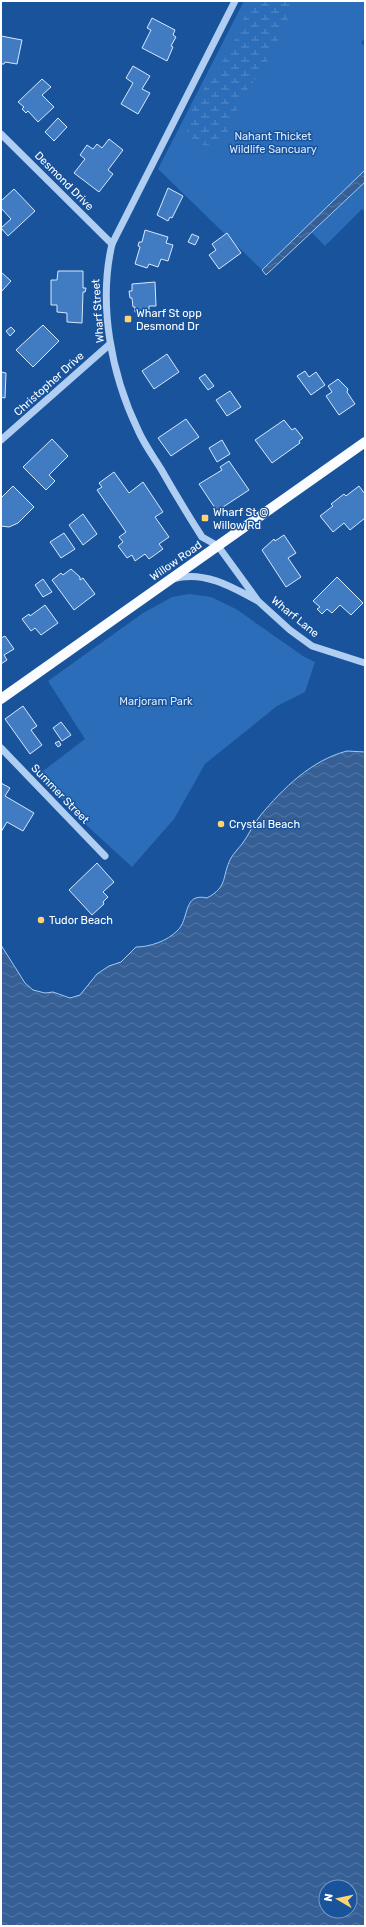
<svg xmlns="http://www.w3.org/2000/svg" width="366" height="1927" viewBox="0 0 366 1927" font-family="Rubik,sans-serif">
	<defs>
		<pattern id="wetland-marsh" width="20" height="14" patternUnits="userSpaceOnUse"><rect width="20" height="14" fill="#2c6db9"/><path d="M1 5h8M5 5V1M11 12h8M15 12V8" fill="none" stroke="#568ac7"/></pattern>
		<pattern id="water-waves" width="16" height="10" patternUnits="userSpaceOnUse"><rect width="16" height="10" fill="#366095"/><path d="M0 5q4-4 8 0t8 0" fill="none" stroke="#5478a5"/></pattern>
	</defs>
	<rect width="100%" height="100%" fill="#18539c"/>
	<g fill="#2c6db9">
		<polygon points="244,1 365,1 365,39 361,42 365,47 365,212 362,209 325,246 306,227 262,270 158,169"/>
		<polygon points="189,594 211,597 236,609 303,656 315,662 305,692 277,706 205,764 174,819 132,867 83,822 39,774 85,739 48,681 143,613 172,597"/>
	</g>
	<path fill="url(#wetland-marsh)" d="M251 1H296L273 51 263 69 243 95 224 141C206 149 201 146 187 134 186 105 217 74 230 49 239 34 244 17 251 1Z"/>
	<g fill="url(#water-waves)" stroke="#a2c9f4" fill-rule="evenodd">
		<polygon points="365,170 365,182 266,275 262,270"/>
		<path d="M347 751 365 752V1926H1V945L25 983 33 990 45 993 53 992 70 998 80 995 97 974 109 966 121 962 136 947C150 947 167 941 177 931 190 920 182 892 207 898 229 886 221 877 231 858 234 853 238 849 242 844 249 835 253 824 260 816 283 788 312 760 347 751ZM326 1887H350V1911H326Z"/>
	</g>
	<g fill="#417cc2" stroke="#d7e8fc">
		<polygon points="152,18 175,30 173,35 176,37 171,46 173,47 167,61 142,48 151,30 147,28"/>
		<polygon points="1,36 22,40 17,64 5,62 4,64 1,64"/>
		<polygon points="133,66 150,76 142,89 150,93 138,114 121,104 133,83 126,78"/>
		<polygon points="42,79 51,87 42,95 54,107 38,122 28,111 26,113 22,109 24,107 18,102"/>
		<polygon points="58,118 67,127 54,141 45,132"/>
		<polygon points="109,139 123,150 108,170 113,174 99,192 74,173 85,159 80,155 87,145 93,149 97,144 102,148"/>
		<polygon points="168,188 183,196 172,218 170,217 168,221 157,215"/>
		<polygon points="14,189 35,211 8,236 1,228 11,219 1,208 1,201"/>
		<polygon points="145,230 168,237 166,243 173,245 168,261 161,259 158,267 149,264 147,268 135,264 140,247 138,246 139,242 142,242"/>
		<polygon points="227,233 241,253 219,269 209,255 216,250 212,244"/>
		<polygon points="192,234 199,237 195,245 188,242"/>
		<polygon points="58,271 83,271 83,288 86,288 85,292 83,292 82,323 67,322 67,313 57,312 57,305 51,305 51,280 57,280"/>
		<polygon points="1,272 11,281 1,292"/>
		<polygon points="155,282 156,306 149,306 149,311 135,312 135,307 133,307 132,298 130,298 129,291 132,291 132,284"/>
		<polygon points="43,325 59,341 33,367 16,350"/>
		<polygon points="11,327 15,331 10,336 6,331"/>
		<polygon points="167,354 179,372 154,389 142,371"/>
		<polygon points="305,371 309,377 316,372 325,385 311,395 297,376"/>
		<polygon points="1,372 6,373 5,398 1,397"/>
		<polygon points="205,374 214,386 208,390 199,378"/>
		<polygon points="338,379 348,389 347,392 355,404 339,415 326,396 332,392 328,386"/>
		<polygon points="230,391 241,407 227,416 216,400"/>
		<polygon points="186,419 199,437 171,456 158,438"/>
		<polygon points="284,420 292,430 295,428 303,438 299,441 300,443 272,463 255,440"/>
		<polygon points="52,439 68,456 49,475 55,481 46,490 23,467"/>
		<polygon points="222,440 230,454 217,462 209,448"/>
		<polygon points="229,461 249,490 217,511 199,484 222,470 220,467"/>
		<polygon points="114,472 129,493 143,482 163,512 155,517 169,537 159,544 163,549 149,559 145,554 135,561 132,555 127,558 118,546 123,542 119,537 126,532 97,490 102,487 99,483"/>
		<polygon points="13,486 34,507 18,523 9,527 1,526 1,498"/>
		<polygon points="359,486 365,494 365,518 350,530 344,523 333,532 320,516 333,506 331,504 344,494 346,496"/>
		<polygon points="83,514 97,534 83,545 69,525"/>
		<polygon points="64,533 75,549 61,558 50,542"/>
		<polygon points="284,535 296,553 288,558 301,577 286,587 262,550 274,539 275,541"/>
		<polygon points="71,569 80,577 80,580 83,578 95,594 74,610 52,580 61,573 63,575"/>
		<polygon points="337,577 363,603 351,615 340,605 332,613 327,609 322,614 317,609 320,607 313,601"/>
		<polygon points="43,579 52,592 43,597 35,585"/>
		<polygon points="45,605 58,623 41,635 35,628 31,631 22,619 29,614 30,616"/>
		<polygon points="5,636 14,649 4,655 7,660 1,664 1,638"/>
		<polygon points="23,706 37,726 31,730 42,745 30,754 5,719"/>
		<polygon points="61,722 71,735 62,741 53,728"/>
		<polygon points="59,741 61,745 58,747 55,743"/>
		<polygon points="1,783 10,788 5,796 34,813 23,831 7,822 1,832"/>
		<polygon points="97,863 114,882 103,892 108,897 103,902 104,904 92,915 69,890"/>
	</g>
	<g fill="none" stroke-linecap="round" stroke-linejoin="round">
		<g stroke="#afcef2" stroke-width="7">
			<path d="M235 1 112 244C98 304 111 374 138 430 144 444 153 456 161 469 174 492 188 515 202 537L218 546 258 601 290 630 312 646 365 663"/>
			<polyline points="1,134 112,244"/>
			<polyline points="1,440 110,344"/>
			<path d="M173 579C202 570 231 586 256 600"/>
			<polyline points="1,748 105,856"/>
		</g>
		<polyline stroke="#fafcff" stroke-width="10" points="1,699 365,442"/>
	</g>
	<g fill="#ffd470" stroke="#18539c" stroke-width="1.5">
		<rect x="124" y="315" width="8" height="8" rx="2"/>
		<rect x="201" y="514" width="8" height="8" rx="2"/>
		<circle cx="221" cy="824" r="4"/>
		<circle cx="41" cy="920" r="4"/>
	</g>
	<g text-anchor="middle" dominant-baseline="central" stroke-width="3" stroke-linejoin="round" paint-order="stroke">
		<g font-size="11" fill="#d7e8fc" stroke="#18539c">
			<text x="273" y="136">Nahant Thicket<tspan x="273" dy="13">Wildlife Sancuary</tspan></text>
			<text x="156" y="701">Marjoram Park</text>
		</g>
		<g font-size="11" fill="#fff" stroke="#18539c">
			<text transform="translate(64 181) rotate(45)">Desmond Drive</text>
			<text transform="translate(98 311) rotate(-94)">Wharf Street</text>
			<text transform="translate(49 384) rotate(-42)">Christopher Drive</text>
			<text transform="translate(176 561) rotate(-35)">Willow Road</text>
			<text transform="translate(295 617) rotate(39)">Wharf Lane</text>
			<text transform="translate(60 794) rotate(46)">Summer Street</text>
		</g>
		<g font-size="11" fill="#fff" stroke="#18539c" text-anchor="start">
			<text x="136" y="313">Wharf St opp<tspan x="136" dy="13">Desmond Dr</tspan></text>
			<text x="213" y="512">Wharf St @<tspan x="213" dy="13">Willow Rd</tspan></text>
			<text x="229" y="824">Crystal Beach</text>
			<text x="49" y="920">Tudor Beach</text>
		</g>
	</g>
	<rect width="366" height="1927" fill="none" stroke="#ffffff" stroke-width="4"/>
	<g transform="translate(338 1899) rotate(279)"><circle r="19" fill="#18539c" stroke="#7498c4"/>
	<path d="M0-3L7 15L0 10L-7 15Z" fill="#ffd470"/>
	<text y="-6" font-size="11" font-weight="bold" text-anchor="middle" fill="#ffffff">N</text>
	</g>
</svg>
